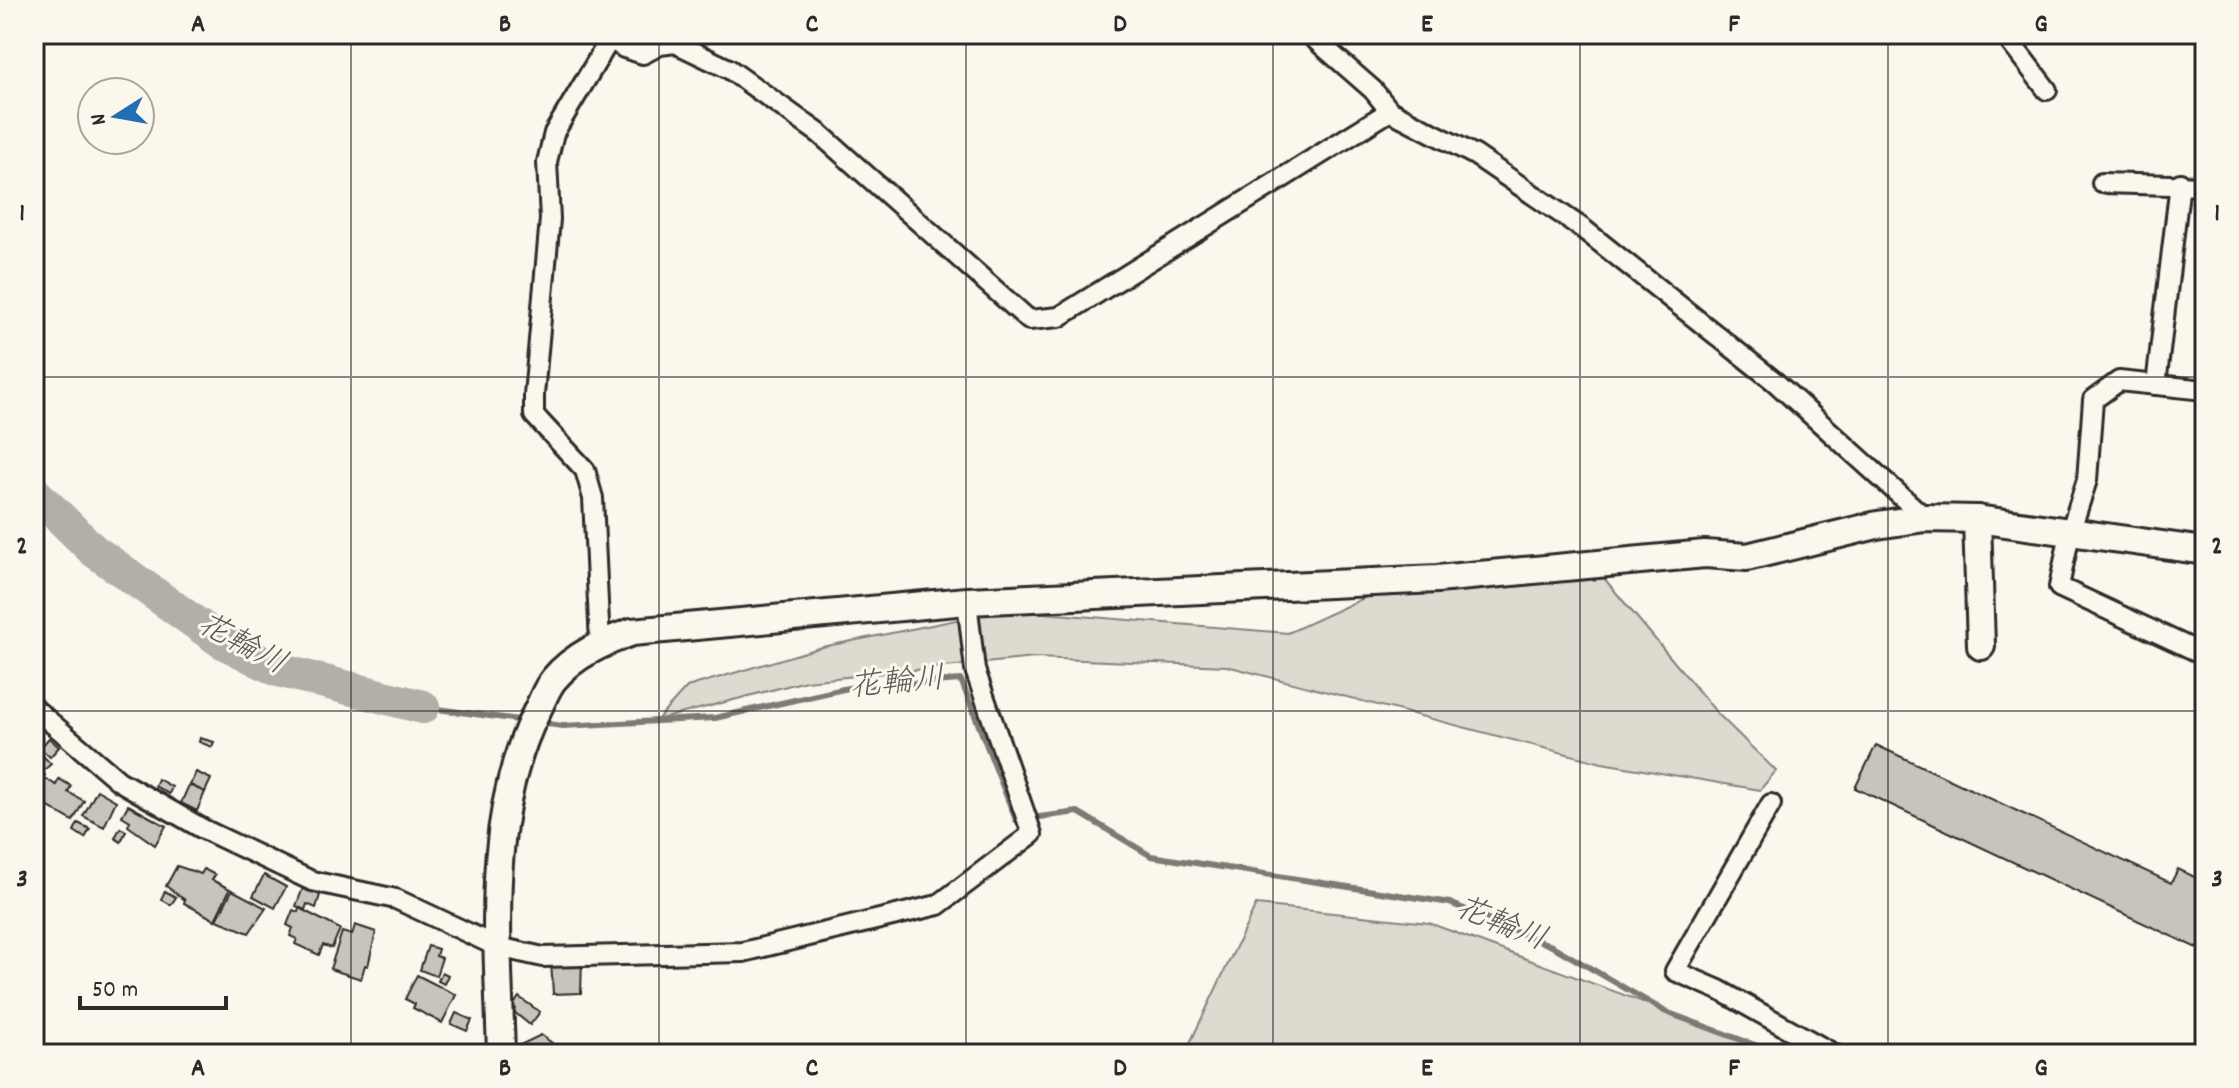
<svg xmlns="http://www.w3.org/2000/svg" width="2239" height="1088" viewBox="0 0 2239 1088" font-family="Dekko,'Klee One',sans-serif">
	<rect width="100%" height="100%" fill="#fbf7ec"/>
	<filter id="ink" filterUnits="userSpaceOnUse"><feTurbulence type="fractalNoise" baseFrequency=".0125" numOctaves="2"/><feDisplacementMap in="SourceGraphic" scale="16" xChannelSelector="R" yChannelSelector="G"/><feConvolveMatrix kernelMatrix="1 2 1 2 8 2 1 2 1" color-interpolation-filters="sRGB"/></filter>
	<g filter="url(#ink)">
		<g fill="#dddad0" stroke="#84827e" stroke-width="2">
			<polygon points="1603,577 1717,713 1776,771 1760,790 1602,763 1227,666 1035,658 806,681 657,720 687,687 822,647 1006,610 1288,633 1379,591"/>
			<polygon points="1256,905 1429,923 1784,1054 1192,1054 1190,1043"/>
		</g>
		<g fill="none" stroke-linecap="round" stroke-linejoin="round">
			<g stroke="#7b7a75" stroke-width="6">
				<polyline points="423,707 526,721"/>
				<polyline points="541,723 563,726 715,718 848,688 961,680 1016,820 1078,812 1151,856 1450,903 1554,947 1666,1012 1779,1054"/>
			</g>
			<polyline stroke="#b1afa7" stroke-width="34" points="34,492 93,550 221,641 278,670 423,707"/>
		</g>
		<g fill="#c7c4bc" stroke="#2b2b2b" stroke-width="2">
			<polygon points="34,729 43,738 34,748"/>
			<polygon points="49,738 59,747 50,757 40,748"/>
			<polygon points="200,738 214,742 212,747 199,742"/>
			<polygon points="1876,745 2171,883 2178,869 2205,882 2205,952 1855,788"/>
			<polygon points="37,750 51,764 41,773 45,775 34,794 34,753"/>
			<polygon points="196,772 211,779 205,792 190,785"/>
			<polygon points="46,779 56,785 59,779 71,786 68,792 84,801 73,821 35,799"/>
			<polygon points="158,779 172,787 169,794 155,786"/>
			<polygon points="189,785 205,792 197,811 181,803"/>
			<polygon points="97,790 116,801 104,827 83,816"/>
			<polygon points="128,805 166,826 155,845 128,826 130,821 122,816"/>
			<polygon points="78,823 90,829 85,838 74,831"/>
			<polygon points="120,828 126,831 121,842 115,838"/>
			<polygon points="177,866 201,874 204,869 215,875 212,880 230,889 215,920 184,903 185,900 166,886"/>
			<polygon points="264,875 286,887 275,908 253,896"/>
			<polygon points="303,888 320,895 316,908 307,904 305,910 296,906"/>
			<polygon points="232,890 266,908 249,933 217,920"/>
			<polygon points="165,891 176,897 171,905 161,899"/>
			<polygon points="299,908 340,929 332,948 323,945 319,955 295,944 297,939 290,936 293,928 287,925 293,910 298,912"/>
			<polygon points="355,925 376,932 368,966 365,965 361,979 330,969 342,932 352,935"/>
			<polygon points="428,946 438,949 436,956 442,958 436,976 420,970"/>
			<polygon points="582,960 581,993 553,994 551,961"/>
			<polygon points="442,972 448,975 444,984 438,981"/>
			<polygon points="417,975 456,995 442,1023 413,1008 415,1004 405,999"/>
			<polygon points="519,997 540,1012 530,1025 514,1012 516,1009 513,1006"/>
			<polygon points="456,1013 472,1020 467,1031 451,1024"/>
			<polygon points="541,1035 552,1043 557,1054 518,1054 516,1049 520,1045"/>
		</g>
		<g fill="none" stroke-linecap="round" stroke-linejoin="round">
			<defs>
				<g id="street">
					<polyline points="1309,34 1373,90 1390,111 1475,155 1582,228 1774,381 1925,518"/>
					<polyline points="2004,34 2047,90"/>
					<polyline points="612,40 624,48 643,54 660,45 675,43 729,69 820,134 1029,320 1059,317 1390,111"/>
					<polyline points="2102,183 2205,186"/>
					<polyline points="2156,385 2180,183"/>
					<polyline points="2205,390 2119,381 2093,400 2087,480 2070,533 2059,587 2205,655"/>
					<polyline points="600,644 593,498 585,470 534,415 534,395 550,219 547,162 554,133 613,34"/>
					<polyline points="34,708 119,781 203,829 312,881 396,899 498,947 543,957 743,952 938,905 1032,834 975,670 967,601"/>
					<polyline points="1771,804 1675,971 1719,990 1834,1054"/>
				</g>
				<g id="secondary">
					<polyline points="1977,519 1981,646"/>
					<path d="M501 1054C498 941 484 816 537 711 542 701 547 687 554 679 574 655 604 642 632 632L967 601 1437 579 1705 554 1747 557 1877 525 1925 518 1977 519 2205 551"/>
				</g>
			</defs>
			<use href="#street" stroke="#2b2b2b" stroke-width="24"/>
			<use href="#secondary" stroke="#2b2b2b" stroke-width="32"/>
			<use href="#street" stroke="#fbf7ec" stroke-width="18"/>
			<use href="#secondary" stroke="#fbf7ec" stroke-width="26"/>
		</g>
	</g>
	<path fill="none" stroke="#2b2b2b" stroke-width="2" stroke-opacity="0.55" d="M351 34V1054M659 34V1054M966 34V1054M1273 34V1054M1580 34V1054M1888 34V1054M34 377H2205M34 711H2205"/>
	<g text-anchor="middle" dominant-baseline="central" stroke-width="6" stroke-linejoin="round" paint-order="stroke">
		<g font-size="32" font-style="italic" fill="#5a5956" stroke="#fbf7ec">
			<text transform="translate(241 646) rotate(28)">花輪川</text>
			<text transform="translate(897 685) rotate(-5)">花輪川</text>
			<text transform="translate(1500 926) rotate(22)">花輪川</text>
		</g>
	</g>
	<rect width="2239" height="1088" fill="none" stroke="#fbf7ec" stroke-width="88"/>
	<g transform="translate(116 116) rotate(259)"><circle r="38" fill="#fbf7ec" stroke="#a8a59f" stroke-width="2"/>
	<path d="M0-6L14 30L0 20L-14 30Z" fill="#1f6fb2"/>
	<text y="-12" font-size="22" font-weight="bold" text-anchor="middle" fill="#2b2b2b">N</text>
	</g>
	<path d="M80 996v12h146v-12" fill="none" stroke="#2b2b2b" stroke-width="4"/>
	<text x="92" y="996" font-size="24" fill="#2b2b2b" stroke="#fbf7ec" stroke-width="6" paint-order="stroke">50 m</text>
	<rect x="44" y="44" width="2151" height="1000" fill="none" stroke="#2b2b2b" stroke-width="3"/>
	<g font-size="26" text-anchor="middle" font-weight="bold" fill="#2b2b2b">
		<text x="198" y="31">A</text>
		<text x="505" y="31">B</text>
		<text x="812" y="31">C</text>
		<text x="1120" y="31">D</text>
		<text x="1427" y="31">E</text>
		<text x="1734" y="31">F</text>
		<text x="2041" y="31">G</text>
		<text x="22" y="220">1</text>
		<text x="2217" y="220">1</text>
		<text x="22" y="553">2</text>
		<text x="2217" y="553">2</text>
		<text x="22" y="886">3</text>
		<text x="2217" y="886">3</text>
		<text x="198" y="1075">A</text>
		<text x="505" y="1075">B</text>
		<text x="812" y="1075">C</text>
		<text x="1120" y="1075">D</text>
		<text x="1427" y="1075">E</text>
		<text x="1734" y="1075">F</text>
		<text x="2041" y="1075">G</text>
	</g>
</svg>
